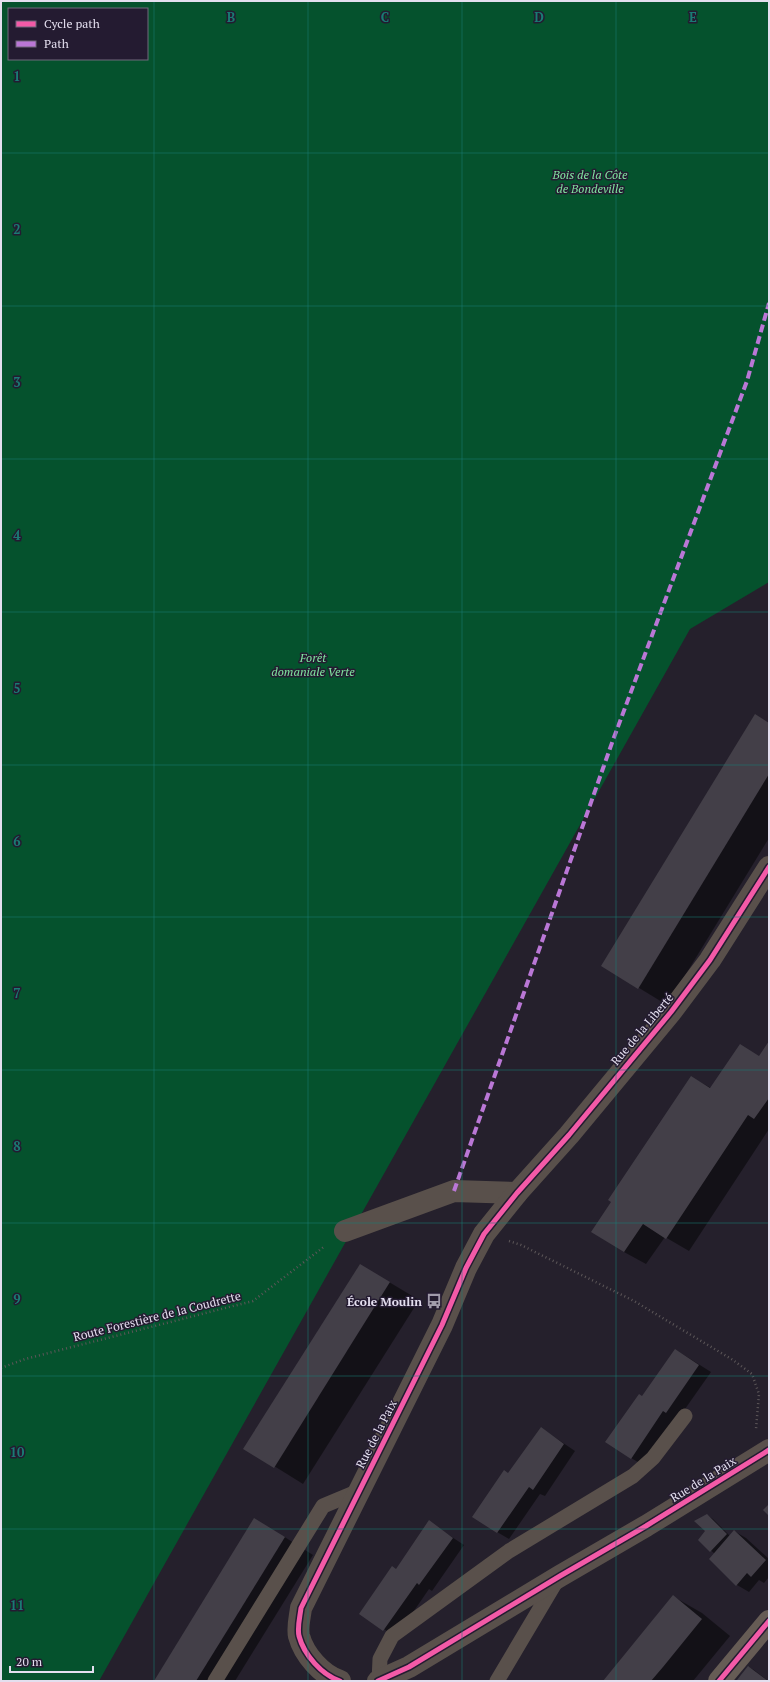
<svg xmlns="http://www.w3.org/2000/svg" width="770" height="1682" viewBox="0 0 770 1682" font-family="'PT Serif',serif">
	<rect width="100%" height="100%" fill="#25202c"/>
	<path fill="#05522d" fill-rule="evenodd" d="M1 1H769V582L690 629 99 1681H1ZM9 9H147V59H9Z"/>
	<g fill="#0007">
		<polygon points="769,723 769,838 667,1005 603,966"/>
		<polygon points="769,1043 769,1129 689,1251 665,1237 646,1264 624,1252 691,1077 711,1088 760,1057"/>
		<polygon points="389,1282 419,1300 303,1484 245,1448"/>
		<polygon points="676,1350 711,1372 678,1419 643,1465 631,1458 642,1397"/>
		<polygon points="541,1428 575,1451 545,1496 540,1494 509,1539 497,1532 509,1474"/>
		<polygon points="707,1515 713,1519 730,1536 734,1531 746,1538 769,1559 769,1577 764,1583 759,1580 749,1592 737,1585 710,1559 715,1554 699,1540 706,1531"/>
		<polygon points="429,1522 464,1545 432,1591 429,1589 396,1637 361,1614 396,1570"/>
		<polygon points="283,1536 313,1555 235,1681 155,1681"/>
		<polygon points="674,1597 702,1613 730,1636 693,1681 605,1681"/>
		<polygon points="749,1667 754,1670 768,1681 740,1681"/>
	</g>
	<g fill="#433f48">
		<polygon points="755,714 769,723 769,774 638,989 601,966"/>
		<polygon points="769,1041 769,1098 754,1119 748,1115 666,1239 643,1224 624,1252 591,1232 611,1202 608,1200 691,1076 710,1088 740,1044 759,1056"/>
		<polygon points="360,1264 390,1282 274,1468 243,1449"/>
		<polygon points="675,1349 699,1365 666,1413 663,1411 631,1459 605,1442 639,1394 642,1396"/>
		<polygon points="541,1427 564,1444 533,1490 529,1487 497,1533 472,1517 504,1470 508,1473"/>
		<polygon points="769,1504 769,1516 763,1510"/>
		<polygon points="707,1514 727,1534 710,1552 698,1540 705,1531 694,1521"/>
		<polygon points="254,1518 285,1537 240,1610 196,1681 154,1681"/>
		<polygon points="429,1520 453,1538 419,1585 417,1583 383,1631 359,1614 392,1566 396,1569"/>
		<polygon points="734,1530 766,1560 751,1577 747,1573 736,1586 709,1559"/>
		<polygon points="673,1595 702,1619 663,1667 651,1681 603,1681"/>
		<polygon points="748,1666 768,1681 738,1681 737,1680"/>
	</g>
	<g fill="none" stroke-linecap="round" stroke-linejoin="round">
		<g stroke="#5d5759" stroke-width="2.5" stroke-dasharray="1 3" stroke-linecap="butt">
			<polyline points="509,1241 521,1245 634,1301 733,1360 752,1374 759,1394 756,1429"/>
			<polyline points="1,1368 25,1359 253,1301 325,1246"/>
		</g>
		<g stroke="#59504b" stroke-width="15">
			<polyline points="215,1681 323,1506 359,1491"/>
			<polyline points="379,1681 380,1659 392,1636 509,1551 633,1476 653,1458 685,1416"/>
			<polyline points="497,1681 557,1580"/>
		</g>
		<g stroke="#59504b" stroke-width="22">
			<polyline points="345,1231 454,1191 517,1193"/>
			<path d="M340 1681C322 1675 304 1655 299 1636 297 1627 300 1617 301 1608L442 1325 466 1268 484 1234 517 1193 569 1135 671 1012 710 960 769 867"/>
			<polyline points="378,1681 409,1667 560,1576 646,1526 769,1450"/>
		</g>
		<polyline stroke="#665c55" stroke-width="22" points="719,1681 769,1621"/>
		<polyline stroke="#ba77d6" stroke-width="4" stroke-dasharray="8 4" stroke-linecap="butt" points="454,1191 613,740 747,381 769,303"/>
		<defs>
			<g id="cycleway">
				<path d="M340 1681C322 1675 304 1655 299 1636 297 1627 300 1617 301 1608L442 1325 466 1268 484 1234 517 1193 569 1135 671 1012 710 960 769 867"/>
				<polyline points="378,1681 409,1667 560,1576 646,1526 769,1450"/>
				<polyline points="719,1681 769,1621"/>
			</g>
		</defs>
		<use href="#cycleway" stroke="#241b31" stroke-width="8"/>
		<use href="#cycleway" stroke="#f35aa7" stroke-width="5"/>
	</g>
	<path fill="none" stroke="#1a7b74" stroke-width="1" stroke-opacity="0.55" d="M154 1V1681M308 1V1681M462 1V1681M616 1V1681M1 153H769M1 306H769M1 459H769M1 612H769M1 765H769M1 917H769M1 1070H769M1 1223H769M1 1376H769M1 1529H769"/>
	<defs>
		<symbol id="bus-bare" viewBox="-9 -9 18 18"><path d="M-5-6H5V4H4V6H2V4H-2V6H-4V4H-5ZM-3.5-4V0h7V-4ZM-3.5 1.2v1.5H-2V1.2ZM2 1.2v1.5H3.5V1.2Z" fill="#a19cab" stroke="#241b31" stroke-width="2.5" paint-order="stroke"/></symbol>
	</defs>
	<g fill-rule="evenodd">
		<use href="#bus-bare" x="423" y="1290" width="22" height="22"/>
	</g>
	<g text-anchor="middle" dominant-baseline="central" stroke-width="3" stroke-linejoin="round" paint-order="stroke">
		<g font-size="12" font-style="italic" fill="#80e4a0" stroke="#241b31">
			<text x="590" y="174">Bois de la Côte<tspan x="590" dy="14">de Bondeville</tspan></text>
			<text x="313" y="657">Forêt<tspan x="313" dy="14">domaniale Verte</tspan></text>
		</g>
		<g font-size="12" fill="#e4dfef" stroke="#241b31">
			<text transform="translate(642 1029) rotate(-50)">Rue de la Liberté</text>
			<text transform="translate(157 1316) rotate(-14)">Route Forestière de la Coudrette</text>
			<text transform="translate(376 1434) rotate(-63)">Rue de la Paix</text>
			<text transform="translate(703 1479) rotate(-32)">Rue de la Paix</text>
		</g>
		<g font-size="12" font-weight="bold" fill="#e4dfef" stroke="#241b31" text-anchor="end">
			<text x="422" y="1301">École Moulin</text>
		</g>
	</g>
	<g font-size="13" text-anchor="middle" font-weight="bold" fill="#1a7b74" stroke="#241b31" stroke-width="3" stroke-linejoin="round" paint-order="stroke">
		<text x="231" y="22">B</text>
		<text x="385" y="22">C</text>
		<text x="539" y="22">D</text>
		<text x="693" y="22">E</text>
		<text x="17" y="81">1</text>
		<text x="17" y="234">2</text>
		<text x="17" y="387">3</text>
		<text x="17" y="540">4</text>
		<text x="17" y="693">5</text>
		<text x="17" y="846">6</text>
		<text x="17" y="998">7</text>
		<text x="17" y="1151">8</text>
		<text x="17" y="1304">9</text>
		<text x="17" y="1457">10</text>
		<text x="17" y="1610">11</text>
	</g>
	<rect width="770" height="1682" fill="none" stroke="#e4dfef" stroke-width="4"/>
	<rect x="8" y="8" width="140" height="52" fill="#241b31" stroke="#71697d"/>
	<rect x="16" y="21" width="20" height="6" fill="#f35aa7" stroke="#71697d"/>
	<text x="44" y="28" font-size="12" fill="#e4dfef">Cycle path</text>
	<rect x="16" y="41" width="20" height="6" fill="#ba77d6" stroke="#71697d"/>
	<text x="44" y="48" font-size="12" fill="#e4dfef">Path</text>
	<path d="M10 1666v6h83v-6" fill="none" stroke="#e4dfef" stroke-width="2"/>
	<text x="16" y="1666" font-size="12" fill="#e4dfef" stroke="#241b31" stroke-width="3" paint-order="stroke">20 m</text>
</svg>
